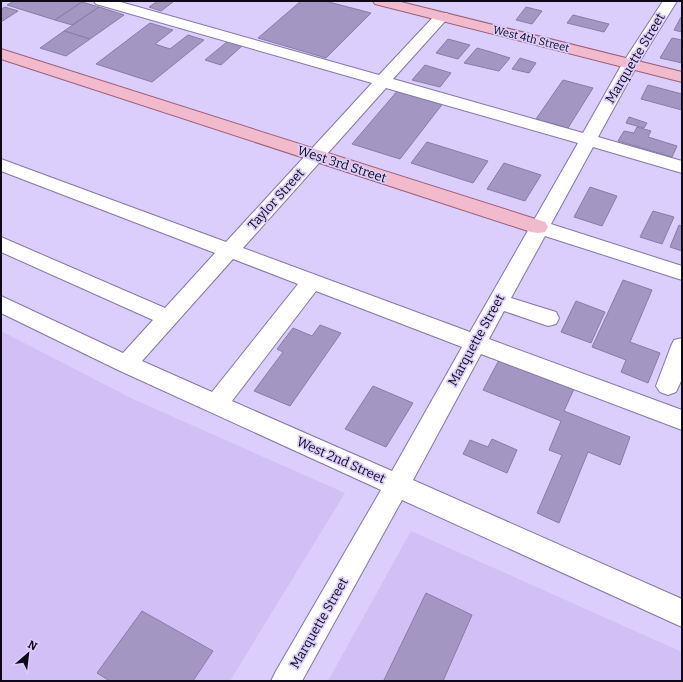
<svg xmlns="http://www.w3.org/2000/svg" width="683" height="682" viewBox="0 0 683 682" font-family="Bitter,serif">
	<rect width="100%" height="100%" fill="#dbcdfc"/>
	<g fill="#d1c0f6">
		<polygon points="1,331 133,399 345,493 230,681 1,681"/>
		<polygon points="411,531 682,652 682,681 328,681"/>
	</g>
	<g fill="#a496c2" stroke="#897ca7">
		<polygon points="14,1 77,1 82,2 55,20 7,5"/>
		<polygon points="158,1 169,1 173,2 161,11 149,7"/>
		<polygon points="301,1 325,1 371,13 326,58 258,38"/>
		<polygon points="82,2 99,7 72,25 55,20"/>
		<polygon points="5,7 18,11 1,22 1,9"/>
		<polygon points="99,7 124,15 90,39 64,31"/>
		<polygon points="526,7 542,11 532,24 516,20"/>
		<polygon points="573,15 609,24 604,32 567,23"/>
		<polygon points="681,17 682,17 682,32 674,30"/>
		<polygon points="150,23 173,30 155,44 170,49 188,35 204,40 152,82 96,64"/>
		<polygon points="64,31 90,39 66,56 40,48"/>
		<polygon points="672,38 682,40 682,63 660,58"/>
		<polygon points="448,39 470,45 458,59 436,53"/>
		<polygon points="228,41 243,45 221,65 205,60"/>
		<polygon points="477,48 491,52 510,58 499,71 464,63"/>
		<polygon points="520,58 536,63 529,73 512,69"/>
		<polygon points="425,65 451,73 440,87 412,80"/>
		<polygon points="563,80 593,88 568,128 536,119"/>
		<polygon points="648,85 682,94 682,110 641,99"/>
		<polygon points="399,89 444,102 400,159 352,144"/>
		<polygon points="629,117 647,123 644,128 626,123"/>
		<polygon points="637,127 651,131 648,137 677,146 672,157 618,141 624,131 634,133"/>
		<polygon points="427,142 488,161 473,183 411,163"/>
		<polygon points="504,163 541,175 525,201 487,189"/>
		<polygon points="590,187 617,196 602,226 574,217"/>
		<polygon points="653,211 674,217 662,244 640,237"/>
		<polygon points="679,225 682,226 682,251 670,247"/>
		<polygon points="623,280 652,290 630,342 660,353 648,383 621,372 626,360 592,347"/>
		<polygon points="576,301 605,312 591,343 561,332"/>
		<polygon points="320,325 341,333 290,406 254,391 283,352 277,349 293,328 312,336"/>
		<polygon points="499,360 574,389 564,411 630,437 620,465 588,452 559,523 537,513 562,455 549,450 561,421 483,390"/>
		<polygon points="373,386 413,403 386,447 345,429"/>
		<polygon points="492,439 517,450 507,473 463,454 470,440 488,447"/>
		<polygon points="426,593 472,615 443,681 386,681 384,680"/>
		<polygon points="142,611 213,651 193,681 110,681 97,673"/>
	</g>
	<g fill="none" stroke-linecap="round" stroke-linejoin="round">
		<defs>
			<g id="minor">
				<path d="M94 1H117L379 75 437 13H447L449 16 447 19 393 79 583 133 622 64 663 1H677L638 64 598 137 682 161V173L593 147 551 224 682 266V280L545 236 511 298 556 312 559 318 556 324 548 326 504 311 489 339 682 410V430L481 354 413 480 682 599V627L402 500 302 681H271L276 671 381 490 118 370 1 313V296L123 353 153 320 1 252V237L165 308 215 253 1 171V159L226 242 372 83 96 4ZM386 88 578 143 470 332 243 248ZM233 259 298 284 212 392 142 361ZM316 291 462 347 392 471 232 401Z"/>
				<polygon points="682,338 682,379 676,392 668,395 660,392 656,386 671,346 674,340"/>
			</g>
			<g id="major">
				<polygon points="373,1 397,1 682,72 682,82 375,4"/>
				<polygon points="1,49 545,222 548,227 545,232 538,233 531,232 1,59"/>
			</g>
		</defs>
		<use href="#minor" stroke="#8577a2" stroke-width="2"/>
		<use href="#major" stroke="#9b5f78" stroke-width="2"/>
		<use href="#minor" fill="#fff" fill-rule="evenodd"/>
		<use href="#major" fill="#f1bbcd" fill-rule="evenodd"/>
	</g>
	<g text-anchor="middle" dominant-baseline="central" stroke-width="3.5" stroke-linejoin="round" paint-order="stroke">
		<g font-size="11" fill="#0e0918" stroke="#dbcdfc">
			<text transform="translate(531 39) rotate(14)">West 4th Street</text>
		</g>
		<g font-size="13" fill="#0e0918" stroke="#dbcdfc">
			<text transform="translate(635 58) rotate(-59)">Marquette Street</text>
			<text transform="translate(342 164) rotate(18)">West 3rd Street</text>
			<text transform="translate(276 199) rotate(-48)">Taylor Street</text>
			<text transform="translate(476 340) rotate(-61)">Marquette Street</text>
			<text transform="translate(341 460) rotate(24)">West 2nd Street</text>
			<text transform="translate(319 623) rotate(-60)">Marquette Street</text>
		</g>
	</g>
	<rect width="683" height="682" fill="none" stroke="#0e0918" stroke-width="4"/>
	<g transform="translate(28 654) rotate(28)" stroke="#dbcdfc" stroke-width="3" paint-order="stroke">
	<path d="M0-3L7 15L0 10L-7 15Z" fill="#0e0918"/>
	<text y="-6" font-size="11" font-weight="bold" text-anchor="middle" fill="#0e0918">N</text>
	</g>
</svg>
